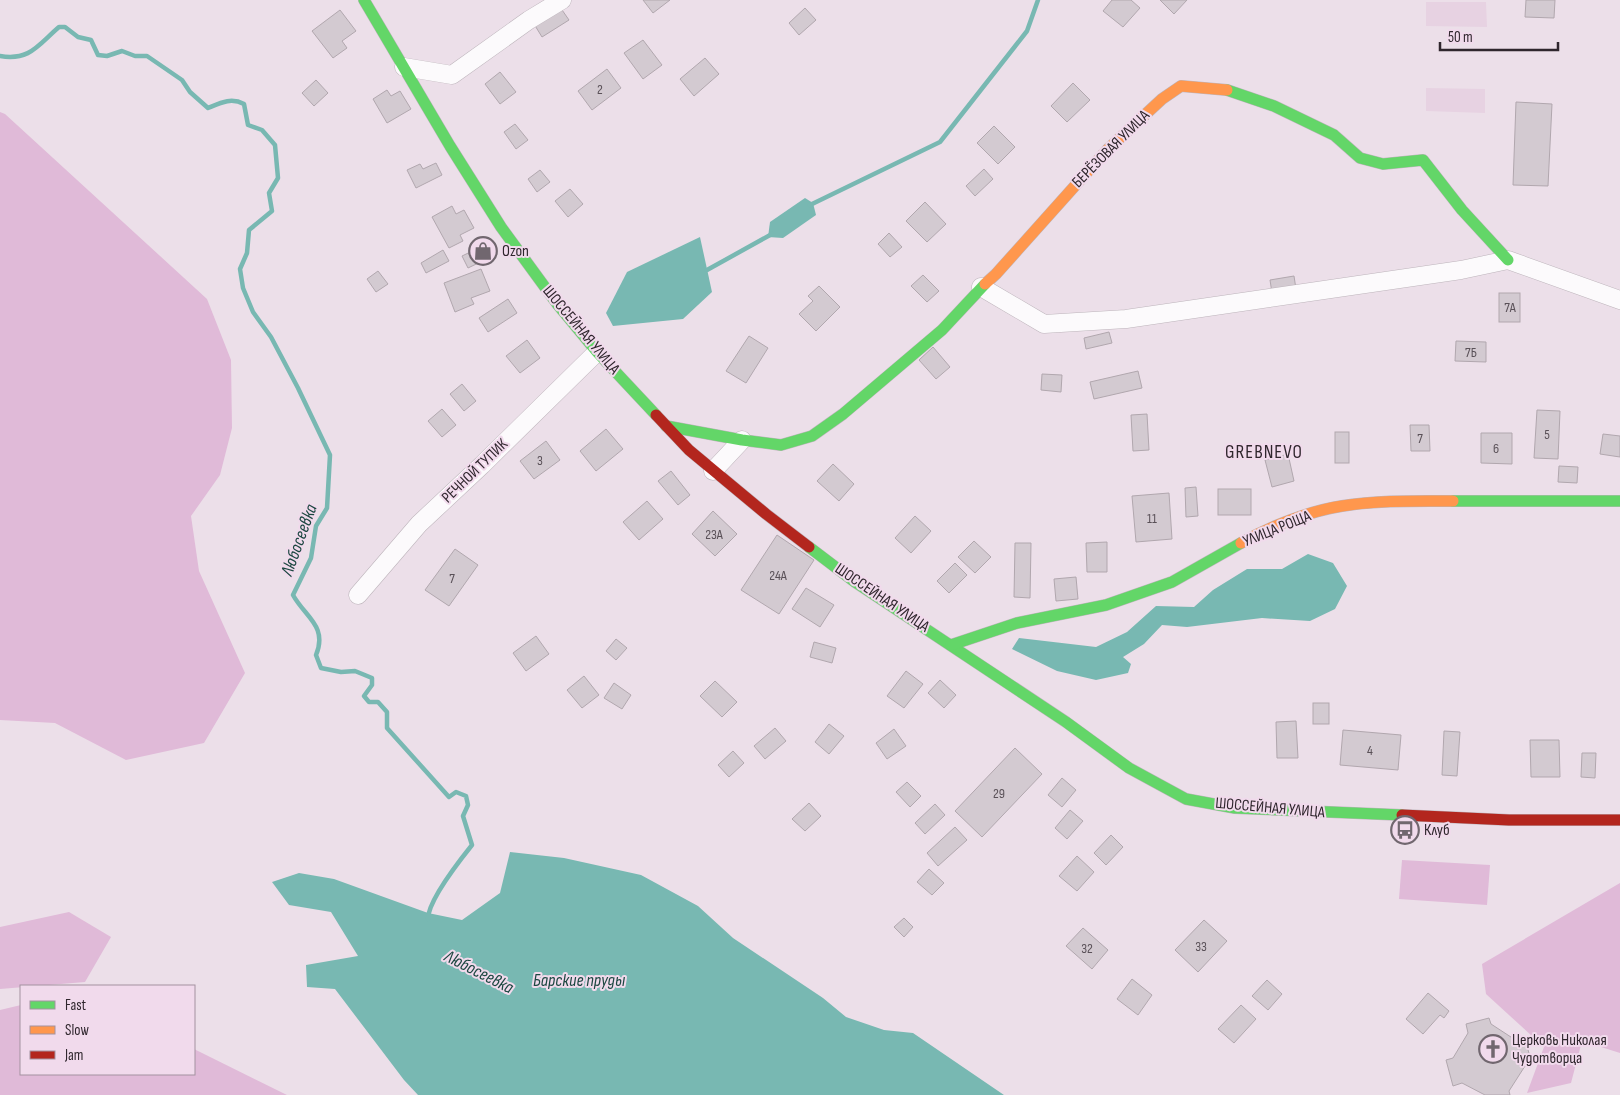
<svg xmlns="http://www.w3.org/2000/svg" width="1620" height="1095" viewBox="0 0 1620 1095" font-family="'Sofia Sans Condensed',sans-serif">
	<rect width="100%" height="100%" fill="#ecdfe9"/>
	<g fill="#e7d2e2">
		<polygon points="1426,2 1486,2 1487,27 1426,26"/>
		<polygon points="1426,88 1485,89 1485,113 1426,111"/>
	</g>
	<g fill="#e0bad8">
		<polygon points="0,112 5,114 207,299 231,360 232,428 220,475 191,516 199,571 245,673 204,743 126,760 55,723 0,720"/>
		<polygon points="1402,860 1490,865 1487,905 1399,899"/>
		<polygon points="1620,883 1620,1053 1582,1041 1571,1083 1527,1093 1544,1047 1486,994 1482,964"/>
		<polygon points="69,912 111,937 85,982 0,989 0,927"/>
		<polygon points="21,1005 21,1074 194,1074 194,1049 287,1095 0,1095 0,1010"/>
	</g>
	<g fill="#78b8b2">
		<polygon points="805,198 813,203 816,215 783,238 768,237 770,222"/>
		<polygon points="700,237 712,292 683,319 613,326 606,313 627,272"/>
		<polygon points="1308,554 1333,563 1347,586 1335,609 1310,621 1262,618 1187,627 1162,625 1144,644 1123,657 1131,664 1128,673 1096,680 1057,671 1012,649 1019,638 1096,647 1127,632 1156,606 1194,607 1213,590 1247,569 1282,569"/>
		<polygon points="510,852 564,858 641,875 698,906 733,938 823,998 846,1017 884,1030 913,1033 1004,1095 418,1095 404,1080 335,989 307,987 306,965 358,956 331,912 289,905 272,882 299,873 334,879 428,913 462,920 500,893"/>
	</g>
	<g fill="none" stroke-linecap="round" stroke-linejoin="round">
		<g stroke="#78b8b2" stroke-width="4.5">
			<path d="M0 56C30 61 38 45 59 27H65L78 37 91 40 98 55 107 56 122 51 135 56H147L182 80 190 92 208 108C220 103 231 97 244 104L248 125 262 130 275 145 278 178 269 193 272 211 249 230 247 253 240 269 243 288 253 312 271 337 298 388 330 455 327 508 316 526 311 558 293 595C305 617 328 626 316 655L321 668 341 672 355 671 372 678V685L364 696 369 702H378L387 712V728L449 797 456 792 466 796 468 805 463 816 472 845C460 860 428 900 428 919"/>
			<polyline points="810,205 940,142 1027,31 1038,0"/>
			<polyline points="707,270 772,234"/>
		</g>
	</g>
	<g fill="#d3cad1" stroke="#b1a7ae">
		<polygon points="643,0 670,0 653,13"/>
		<polygon points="1112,0 1131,0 1140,8 1123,27 1103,11"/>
		<polygon points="1160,0 1187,0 1174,14"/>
		<polygon points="1526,0 1555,0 1554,18 1525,17"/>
		<polygon points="560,7 569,20 542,37 534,24"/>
		<polygon points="805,8 816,20 799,35 789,23"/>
		<polygon points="340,10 356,31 342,41 347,48 333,58 312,31"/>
		<polygon points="643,40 662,65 643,79 624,53"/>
		<polygon points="705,58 719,74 694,96 680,79"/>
		<polygon points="607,69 621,88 592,110 578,91"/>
		<polygon points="500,72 516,92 500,104 485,84"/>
		<polygon points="316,80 328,93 314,106 302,93"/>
		<polygon points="1073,83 1090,100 1067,122 1051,106"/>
		<polygon points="387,90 391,96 400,91 411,109 387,123 373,99"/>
		<polygon points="1516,102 1552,104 1548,186 1513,185"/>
		<polygon points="515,124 528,140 516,149 504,132"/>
		<polygon points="994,126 1015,147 998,164 977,143"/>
		<polygon points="436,163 442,175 416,188 407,170 420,164 423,169"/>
		<polygon points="984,169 993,179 975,196 966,186"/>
		<polygon points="540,170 550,182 537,192 528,179"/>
		<polygon points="570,189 583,204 568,217 555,201"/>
		<polygon points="925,202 946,224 927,242 906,221"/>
		<polygon points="452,206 456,214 464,210 474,228 460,235 463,241 449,248 432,217"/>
		<polygon points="889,233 902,247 890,257 878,244"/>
		<polygon points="487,244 493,256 468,268 462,256"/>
		<polygon points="443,250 449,261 426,273 421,263"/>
		<polygon points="481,269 490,291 471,298 474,304 455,312 444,283"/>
		<polygon points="378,271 388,284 376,292 367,279"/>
		<polygon points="923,275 939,291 927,302 911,286"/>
		<polygon points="1294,276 1296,289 1272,293 1270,280"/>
		<polygon points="819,286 840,307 816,331 799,314 813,301 808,296"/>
		<rect x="1499" y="293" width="21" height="29"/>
		<polygon points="508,299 517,313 488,332 479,318"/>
		<polygon points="1109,332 1112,343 1086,349 1084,338"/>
		<polygon points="749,336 768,348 746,383 726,371"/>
		<polygon points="527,340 540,358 520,373 506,356"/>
		<polygon points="1456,341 1486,342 1486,362 1455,361"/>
		<polygon points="933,347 950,367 936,379 919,360"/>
		<polygon points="1138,371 1142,388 1094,399 1090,382"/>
		<polygon points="1042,374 1062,375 1061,392 1041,390"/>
		<polygon points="462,384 476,401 464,411 450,394"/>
		<polygon points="442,409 456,425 442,437 428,421"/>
		<polygon points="1537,410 1560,411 1558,459 1534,458"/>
		<polygon points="1147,414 1149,450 1133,451 1131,415"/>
		<polygon points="1410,425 1429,425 1430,451 1411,451"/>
		<polygon points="606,429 623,449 596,471 580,451"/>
		<rect x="1335" y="432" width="14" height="31"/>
		<polygon points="1481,433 1512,433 1512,464 1481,463"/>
		<polygon points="1603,434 1620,436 1620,457 1600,454"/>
		<polygon points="546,441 560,460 534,479 520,461"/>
		<polygon points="1288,454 1294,481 1272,487 1265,460"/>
		<polygon points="833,464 854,484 839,501 817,481"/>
		<polygon points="1559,466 1578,467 1577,483 1558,482"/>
		<polygon points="671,471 690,495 678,505 658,481"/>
		<polygon points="1196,487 1198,516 1186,517 1185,488"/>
		<rect x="1218" y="489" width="33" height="26"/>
		<polygon points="1169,493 1172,539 1136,542 1132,496"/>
		<polygon points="647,501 663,519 639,540 623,522"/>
		<polygon points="713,511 737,534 715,556 692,534"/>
		<polygon points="915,516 931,531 911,553 895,538"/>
		<polygon points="777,535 814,560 779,614 741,590"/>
		<polygon points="974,541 991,557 975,573 958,557"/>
		<polygon points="1107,542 1107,572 1087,572 1086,543"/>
		<polygon points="1015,543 1031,543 1030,598 1014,597"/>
		<polygon points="455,549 478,565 449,606 425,590"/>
		<polygon points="955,563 967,575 949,593 937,581"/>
		<polygon points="1076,577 1078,599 1056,601 1054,579"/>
		<polygon points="806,588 834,605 820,627 792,609"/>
		<polygon points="536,636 549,654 526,671 513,653"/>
		<polygon points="616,639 627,648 616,660 606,651"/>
		<polygon points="814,642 836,648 832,663 810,657"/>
		<polygon points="906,671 923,684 904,708 887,696"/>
		<polygon points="584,676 599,695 582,708 567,690"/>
		<polygon points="940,680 956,695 944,708 928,693"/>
		<polygon points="715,681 737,702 722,717 700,696"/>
		<polygon points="614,683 631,695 622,709 604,698"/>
		<rect x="1313" y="703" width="16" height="21"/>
		<polygon points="1296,721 1298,758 1277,758 1276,722"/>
		<polygon points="829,724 844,736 829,754 815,742"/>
		<polygon points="775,728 786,741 765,759 754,746"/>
		<polygon points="894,729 906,746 887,759 876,743"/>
		<polygon points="1343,730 1401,735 1398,770 1340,765"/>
		<polygon points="1444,731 1460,732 1457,776 1442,775"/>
		<polygon points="1530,740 1559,740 1560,777 1531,777"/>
		<polygon points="1015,748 1042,774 982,837 955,811"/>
		<polygon points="733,751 744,763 729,777 718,765"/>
		<polygon points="1582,753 1596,753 1595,778 1581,777"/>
		<polygon points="1062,778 1076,790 1062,807 1048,795"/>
		<polygon points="907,782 921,796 910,807 896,792"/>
		<polygon points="809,803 821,816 805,831 792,819"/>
		<polygon points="935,804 945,815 925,834 915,823"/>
		<polygon points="1070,810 1083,821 1067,839 1055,828"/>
		<polygon points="955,827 967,840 938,866 927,853"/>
		<polygon points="1111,835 1123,847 1106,865 1094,853"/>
		<polygon points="1077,856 1094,872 1077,891 1059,876"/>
		<polygon points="929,869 944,883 932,895 917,882"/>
		<polygon points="904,918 913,927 904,937 894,927"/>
		<polygon points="1204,920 1227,941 1198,972 1175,950"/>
		<polygon points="1083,928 1108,950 1092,969 1066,946"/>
		<polygon points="1132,979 1152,995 1138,1015 1117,999"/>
		<polygon points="1267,980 1282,994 1268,1010 1252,996"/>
		<polygon points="1428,993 1449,1011 1444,1018 1440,1015 1423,1034 1406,1019"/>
		<polygon points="1241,1005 1256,1019 1234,1043 1218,1029"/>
		<polygon points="1489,1018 1491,1024 1517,1041 1525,1039 1532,1064 1525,1066 1509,1091 1510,1095 1485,1095 1462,1083 1453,1086 1446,1060 1453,1058 1468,1033 1466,1024"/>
	</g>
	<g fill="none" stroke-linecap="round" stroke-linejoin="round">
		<defs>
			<g id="street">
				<polyline points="404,67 452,75 529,20 562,0"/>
				<polyline points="981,287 1044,324 1126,319 1461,270 1508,260 1620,300"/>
				<polyline points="713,471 742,440"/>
				<polyline points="358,595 419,524 482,465 597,352"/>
			</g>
			<g id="fast">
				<polyline points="364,0 450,146 501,227 558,305 597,352 656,415"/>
				<polyline points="1227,90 1274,106 1334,135 1360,158 1383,164 1423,160 1462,210 1508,260"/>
				<polyline points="666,426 742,440 781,445 812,436 843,414 942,330 985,284"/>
				<polyline points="1453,501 1620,501"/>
				<polyline points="809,547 855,582 1066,722 1129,768 1186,799 1235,808 1402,815"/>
				<polyline points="951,645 1017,623 1106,605 1172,582 1241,543"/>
			</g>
			<g id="slow">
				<polyline points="985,284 996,274 1107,150 1162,99 1181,86 1227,90"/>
				<path d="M1241 543C1269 527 1309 511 1342 506 1378 500 1416 501 1453 501"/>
			</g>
			<g id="jam">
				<polyline points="656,415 689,450 766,514 809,547"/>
				<polyline points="1402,815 1509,820 1620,820"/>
			</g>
		</defs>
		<use href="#street" stroke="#bdb4bb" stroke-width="19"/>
		<use href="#fast" stroke="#bdb4bb" stroke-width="12"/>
		<use href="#slow" stroke="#bdb4bb" stroke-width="12"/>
		<use href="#jam" stroke="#bdb4bb" stroke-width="12"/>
		<use href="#street" stroke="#fcfafc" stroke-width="18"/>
		<use href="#fast" stroke="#63d668" stroke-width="11"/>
		<use href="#slow" stroke="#ff974d" stroke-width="11"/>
		<use href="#jam" stroke="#b3261e" stroke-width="11"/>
	</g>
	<defs>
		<symbol id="shop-ring" viewBox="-11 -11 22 22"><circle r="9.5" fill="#f1daec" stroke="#71676f" stroke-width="1.5"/><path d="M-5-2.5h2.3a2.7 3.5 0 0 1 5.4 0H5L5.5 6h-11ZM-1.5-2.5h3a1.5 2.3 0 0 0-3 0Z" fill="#71676f"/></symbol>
		<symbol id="bus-ring" viewBox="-11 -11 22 22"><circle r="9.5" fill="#f1daec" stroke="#71676f" stroke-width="1.5"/><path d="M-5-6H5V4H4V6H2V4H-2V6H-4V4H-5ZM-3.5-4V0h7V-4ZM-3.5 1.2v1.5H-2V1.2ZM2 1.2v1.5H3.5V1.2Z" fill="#71676f"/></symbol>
		<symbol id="church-ring" viewBox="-11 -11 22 22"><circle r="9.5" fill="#f1daec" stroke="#71676f" stroke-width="1.5"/><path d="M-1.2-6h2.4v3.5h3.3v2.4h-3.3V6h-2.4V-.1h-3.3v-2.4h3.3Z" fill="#71676f"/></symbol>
	</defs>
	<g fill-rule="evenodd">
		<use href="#shop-ring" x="467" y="235" width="32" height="32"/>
		<use href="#bus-ring" x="1389" y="814" width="32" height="32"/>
		<use href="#church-ring" x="1477" y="1033" width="32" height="32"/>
	</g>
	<g text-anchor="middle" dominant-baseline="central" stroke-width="4" stroke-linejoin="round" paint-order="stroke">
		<g font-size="14" fill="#5a5158">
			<text x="600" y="89">2</text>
			<text x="1510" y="307">7А</text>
			<text x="1471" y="352">7Б</text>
			<text x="1547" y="434">5</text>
			<text x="1420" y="438">7</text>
			<text x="1496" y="448">6</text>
			<text x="540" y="460">3</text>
			<text x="1152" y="518">11</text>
			<text x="714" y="534">23А</text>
			<text x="778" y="575">24А</text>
			<text x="452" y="578">7</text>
			<text x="1370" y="750">4</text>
			<text x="999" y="793">29</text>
			<text x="1201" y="946">33</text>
			<text x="1087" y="948">32</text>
		</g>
		<g font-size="16" fill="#2f262d" stroke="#f1daec">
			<text transform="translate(1111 149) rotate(-45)">БЕРЁЗОВАЯ УЛИЦА</text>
			<text transform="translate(581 330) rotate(50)">ШОССЕЙНАЯ УЛИЦА</text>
			<text transform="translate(475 471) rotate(-44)">РЕЧНОЙ ТУПИК</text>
			<text transform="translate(1277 529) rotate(-22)">УЛИЦА РОЩА</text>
			<text transform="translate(882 598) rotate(34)">ШОССЕЙНАЯ УЛИЦА</text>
			<text transform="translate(1270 808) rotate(5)">ШОССЕЙНАЯ УЛИЦА</text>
		</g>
		<g font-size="16" fill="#2f262d" stroke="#f1daec" text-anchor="start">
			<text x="502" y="251">Ozon</text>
			<text x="1424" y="830">Клуб</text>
			<text x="1512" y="1040">Церковь Николая<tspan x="1512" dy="18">Чудотворца</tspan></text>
		</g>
		<g font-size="18" font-style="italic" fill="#1c4741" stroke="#f1daec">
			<text transform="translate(299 540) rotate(-70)">Любосеевка</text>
			<text transform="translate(479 972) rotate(27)">Любосеевка</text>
			<text x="579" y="980">Барские пруды</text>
		</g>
		<g font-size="19" letter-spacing="1" fill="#2f262d" stroke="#f1daec">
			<text x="1264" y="452">GREBNEVO</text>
		</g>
	</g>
	<rect x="20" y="985" width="175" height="90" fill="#f1daec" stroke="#a392a0"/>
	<rect x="30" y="1001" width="25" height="8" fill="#63d668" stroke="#a392a0"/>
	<text x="65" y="1010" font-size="15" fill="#2f262d">Fast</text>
	<rect x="30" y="1026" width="25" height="8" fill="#ff974d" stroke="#a392a0"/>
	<text x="65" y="1035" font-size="15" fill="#2f262d">Slow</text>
	<rect x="30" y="1051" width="25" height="8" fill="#b3261e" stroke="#a392a0"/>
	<text x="65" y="1060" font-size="15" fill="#2f262d">Jam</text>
	<path d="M1440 42v8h118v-8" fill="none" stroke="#2f262d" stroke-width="2.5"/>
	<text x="1448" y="42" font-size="15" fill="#2f262d" stroke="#f1daec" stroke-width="4" paint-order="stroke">50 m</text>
</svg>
